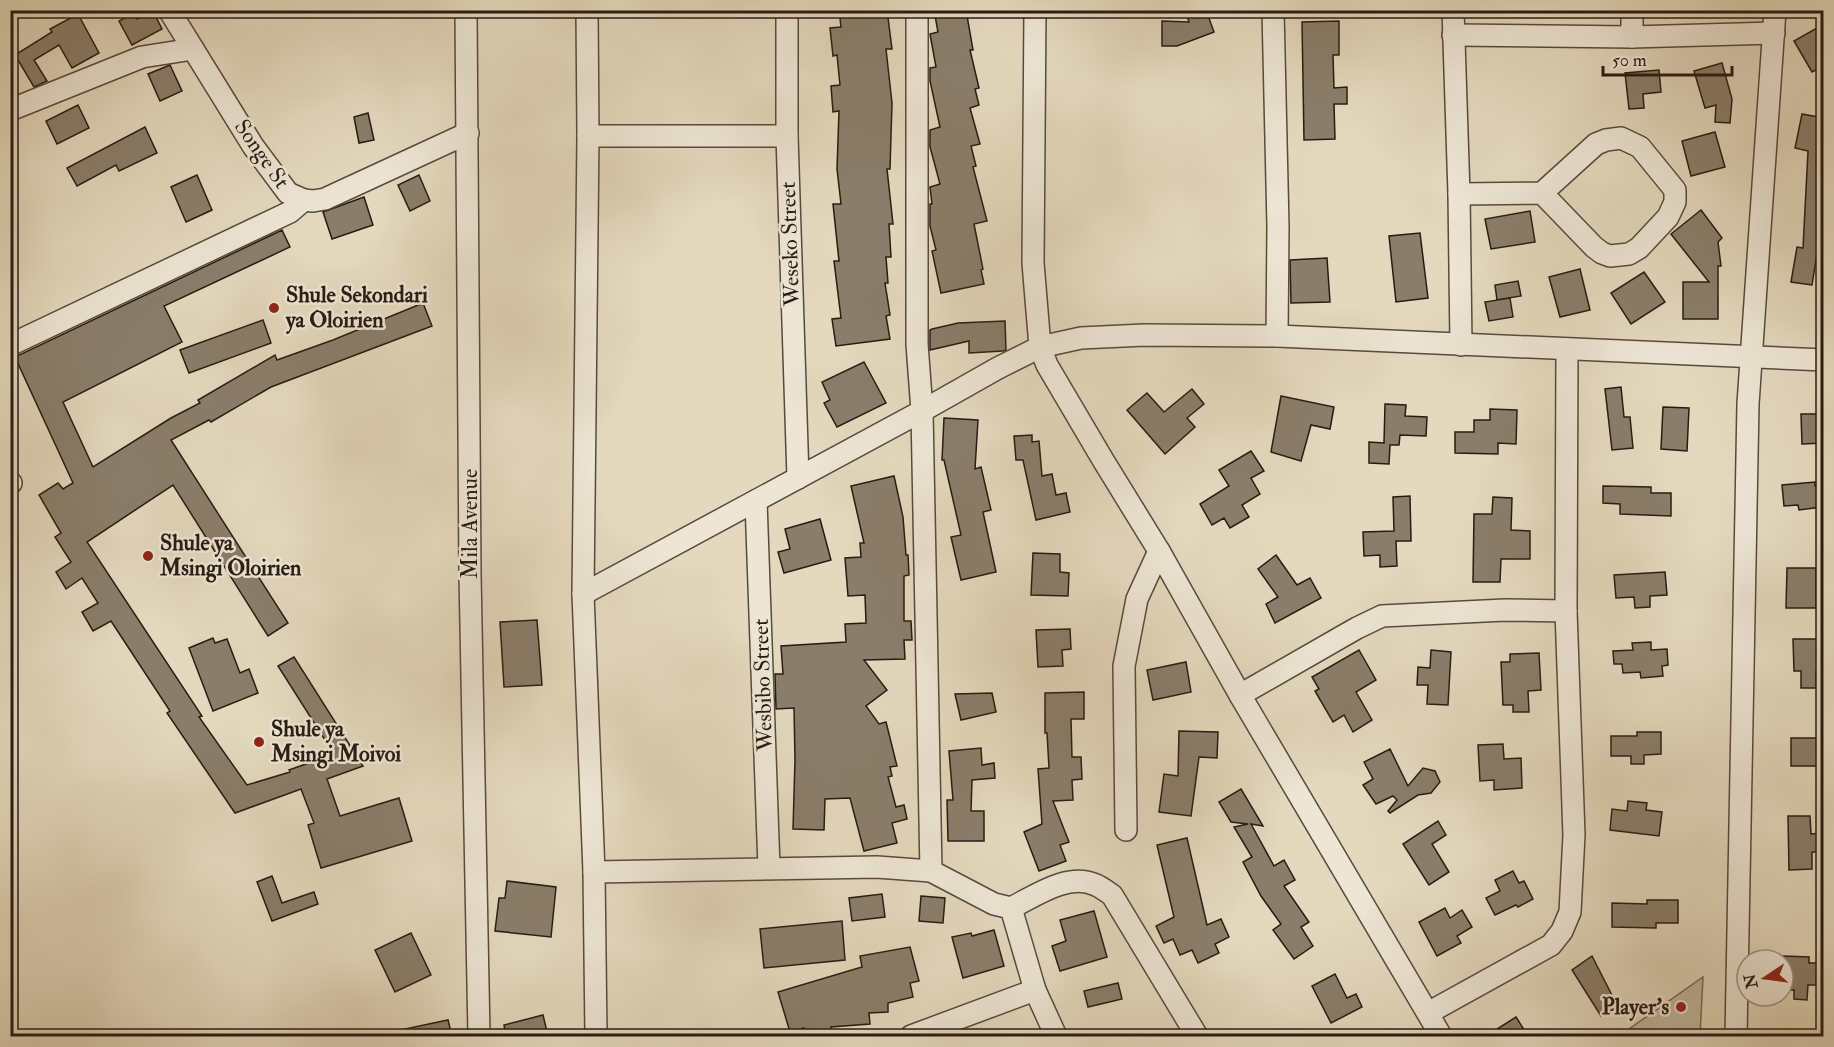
<svg xmlns="http://www.w3.org/2000/svg" width="1834" height="1047" viewBox="0 0 1834 1047" font-family="'IM FELL Double Pica',serif">
	<rect width="100%" height="100%" fill="#e4d9be"/>
	<filter id="stains"><feTurbulence type="fractalNoise" baseFrequency=".00333" numOctaves="4"/><feColorMatrix values="0 0 0 0 .2 0 0 0 0 .09 0 0 0 0 .02 0 0 0 .5 -.17"/></filter>
	<radialGradient id="worn" r=".72"><stop offset=".6" stop-color="#630" stop-opacity="0"/><stop offset="1" stop-color="#630" stop-opacity=".3"/></radialGradient>
	<polygon fill="#c4b9a1" stroke="#766a5a" stroke-width="1.5" points="1703,977 1700,1036 1619,1036"/>
	<g fill="#8a7e6b" stroke="#281b12" stroke-width="1.5">
		<polygon points="839,10 887,10 892,49 886,49 892,103 890,169 887,169 893,224 889,224 891,257 886,257 888,283 885,283 890,315 886,316 890,339 836,346 832,319 841,318 834,261 839,261 833,204 841,204 837,169 839,111 833,112 831,86 840,85 837,55 833,56 830,28 841,27"/>
		<polygon points="934,10 966,10 973,50 970,50 979,88 975,89 979,105 970,108 980,144 971,146 976,166 973,167 987,221 974,224 983,269 981,270 984,284 941,293 932,251 936,250 930,226 930,204 932,204 930,187 940,184 930,147 930,130 940,127 930,81 930,68 936,67 930,34 938,32"/>
		<polygon points="1185,10 1206,10 1214,32 1177,46 1162,46 1162,21 1189,22"/>
		<polygon points="153,11 162,29 132,45 119,21 134,13 137,19"/>
		<polygon points="78,14 99,53 72,68 59,45 34,60 47,81 34,87 15,55 52,32 50,29"/>
		<polygon points="1339,21 1339,55 1333,55 1334,88 1347,87 1347,104 1334,104 1335,139 1304,140 1302,22"/>
		<polygon points="1824,24 1824,66 1812,72 1794,41"/>
		<polygon points="1722,63 1732,99 1730,123 1715,122 1716,105 1705,108 1694,71"/>
		<polygon points="170,65 182,91 160,101 148,74"/>
		<polygon points="1659,70 1661,92 1643,94 1644,108 1629,109 1625,73"/>
		<polygon points="78,105 89,128 57,144 46,121"/>
		<polygon points="368,113 374,140 359,143 354,117"/>
		<polygon points="1802,114 1824,118 1824,235 1820,235 1812,285 1791,282 1797,247 1803,248 1808,151 1795,148"/>
		<polygon points="145,127 157,153 119,171 116,165 77,186 67,168"/>
		<polygon points="1715,132 1725,167 1691,176 1682,141"/>
		<polygon points="197,175 212,210 186,222 171,187"/>
		<polygon points="419,175 430,201 410,211 398,185"/>
		<polygon points="364,197 373,225 332,239 323,212"/>
		<polygon points="1701,210 1722,238 1718,242 1721,266 1718,266 1718,319 1683,319 1683,282 1709,282 1671,234"/>
		<polygon points="1530,211 1535,242 1491,249 1485,219"/>
		<polygon points="282,230 290,247 164,306 182,342 63,402 93,467 171,418 200,403 198,400 275,355 277,360 333,340 423,303 432,326 271,387 211,422 209,420 171,440 288,623 268,636 173,485 87,542 202,716 199,717 247,785 290,772 289,770 334,754 278,666 294,657 363,766 327,779 340,816 399,798 412,841 321,868 308,825 314,823 301,789 235,813 167,713 170,711 111,621 93,631 82,612 98,603 82,578 66,589 56,572 71,562 55,537 61,533 39,495 58,483 63,489 73,483 15,357"/>
		<polygon points="1420,233 1428,298 1396,302 1389,236"/>
		<polygon points="1327,258 1330,302 1291,303 1290,260"/>
		<polygon points="1580,269 1590,310 1560,317 1549,277"/>
		<polygon points="1644,272 1665,302 1631,324 1611,293"/>
		<polygon points="1518,281 1521,296 1497,300 1495,285"/>
		<polygon points="1510,298 1513,317 1489,321 1485,302"/>
		<polygon points="263,320 271,343 189,373 180,350"/>
		<polygon points="1005,321 1006,350 1003,351 969,353 969,341 930,350 930,330 932,329 958,323"/>
		<polygon points="864,362 886,403 837,427 824,403 830,400 822,382"/>
		<polygon points="1621,387 1624,417 1630,417 1633,448 1612,450 1605,389"/>
		<polygon points="1192,389 1204,404 1187,418 1195,427 1165,454 1127,410 1147,393 1164,412"/>
		<polygon points="1281,396 1334,407 1330,429 1311,425 1301,461 1271,452"/>
		<polygon points="1385,404 1406,405 1405,416 1427,417 1426,436 1400,435 1399,445 1390,445 1389,464 1369,463 1369,442 1384,443"/>
		<polygon points="1663,407 1689,408 1687,451 1661,449"/>
		<polygon points="1490,409 1517,410 1516,444 1498,443 1498,454 1455,453 1455,432 1474,432 1474,420 1490,420"/>
		<polygon points="1801,414 1819,414 1820,421 1824,421 1824,443 1802,444"/>
		<polygon points="944,418 978,420 975,469 981,467 991,510 983,512 996,572 961,580 951,537 961,535 944,460 942,460"/>
		<polygon points="1032,435 1032,442 1039,441 1042,476 1052,474 1056,495 1066,493 1070,512 1036,520 1023,460 1016,460 1014,436"/>
		<polygon points="1251,451 1264,471 1251,478 1260,494 1242,505 1249,517 1230,528 1224,518 1212,525 1200,504 1229,486 1219,470"/>
		<polygon points="894,476 903,517 906,555 908,555 909,575 904,576 904,621 911,621 912,640 904,640 905,659 864,660 887,690 866,706 879,724 886,722 897,766 890,767 892,776 888,777 896,807 904,805 907,819 892,823 897,843 864,851 850,798 825,799 824,830 793,829 795,760 794,708 776,709 775,674 783,674 781,646 846,642 845,624 866,623 865,595 848,596 845,558 861,557 860,543 864,543 851,486"/>
		<polygon points="1815,482 1815,486 1824,485 1822,507 1799,510 1798,505 1784,506 1782,485"/>
		<polygon points="1603,486 1651,487 1651,493 1671,493 1671,516 1620,514 1620,504 1603,503"/>
		<polygon points="1410,496 1411,541 1396,541 1397,566 1380,567 1380,555 1364,556 1363,532 1394,531 1393,497"/>
		<polygon points="1493,497 1512,498 1511,530 1530,531 1530,559 1501,559 1500,582 1473,582 1474,514 1492,514"/>
		<polygon points="820,519 831,560 784,573 778,552 790,549 785,529"/>
		<polygon points="1033,553 1060,554 1060,572 1069,573 1068,596 1031,595"/>
		<polygon points="1276,555 1297,585 1310,578 1321,598 1275,623 1266,604 1278,597 1258,569"/>
		<polygon points="1787,568 1816,568 1816,608 1786,608"/>
		<polygon points="1665,572 1667,595 1650,596 1650,607 1635,608 1634,597 1616,598 1614,575"/>
		<polygon points="537,620 542,685 504,687 500,622"/>
		<polygon points="1070,629 1071,649 1062,650 1063,666 1038,667 1036,630"/>
		<polygon points="213,638 215,643 227,639 240,673 249,669 258,693 213,711 189,648"/>
		<polygon points="1793,639 1821,639 1821,671 1816,671 1816,688 1801,688 1801,671 1794,671"/>
		<polygon points="1651,642 1651,650 1667,649 1668,665 1662,666 1663,676 1641,678 1640,672 1623,673 1622,664 1614,664 1613,651 1633,650 1632,643"/>
		<polygon points="1359,650 1376,680 1356,692 1372,720 1353,732 1344,715 1333,722 1315,691 1319,689 1312,677"/>
		<polygon points="1431,650 1451,652 1448,705 1427,704 1428,685 1417,685 1418,667 1430,668"/>
		<polygon points="1539,653 1541,690 1528,691 1529,712 1513,712 1513,705 1503,705 1501,662 1510,662 1510,654"/>
		<polygon points="1186,662 1191,692 1153,700 1147,670"/>
		<polygon points="1084,692 1084,719 1071,719 1072,757 1081,757 1082,779 1072,780 1073,800 1053,801 1069,842 1060,845 1066,861 1039,871 1024,832 1042,824 1038,769 1049,768 1047,733 1045,733 1045,693"/>
		<polygon points="992,693 996,712 961,720 955,694"/>
		<polygon points="1179,731 1218,732 1217,758 1199,757 1191,816 1159,812 1164,774 1178,776"/>
		<polygon points="1637,732 1661,732 1661,754 1644,755 1644,764 1631,764 1631,756 1611,756 1611,736 1637,736"/>
		<rect x="1791" y="738" width="29" height="28"/>
		<polygon points="1503,744 1504,759 1521,758 1522,788 1494,790 1494,780 1480,781 1478,745"/>
		<polygon points="981,748 982,765 994,763 995,778 972,780 971,811 984,811 984,841 948,841 947,800 953,800 949,751"/>
		<polygon points="1390,749 1408,786 1423,768 1435,771 1440,782 1431,793 1418,795 1390,813 1388,811 1397,800 1393,796 1376,804 1363,785 1373,779 1364,762"/>
		<polygon points="1241,789 1263,826 1251,824 1274,866 1284,860 1295,880 1284,886 1309,922 1301,927 1313,946 1294,959 1273,930 1281,924 1261,896 1243,862 1252,857 1234,827 1248,824 1231,822 1219,802"/>
		<polygon points="1628,801 1647,803 1646,810 1662,812 1659,836 1610,830 1612,809 1627,811"/>
		<polygon points="1788,816 1810,816 1811,834 1821,833 1821,852 1812,852 1812,869 1789,870"/>
		<polygon points="1438,821 1446,835 1432,844 1449,872 1429,885 1403,844"/>
		<polygon points="1187,838 1207,925 1221,919 1229,937 1215,944 1219,953 1198,963 1192,950 1180,955 1173,939 1164,943 1156,926 1174,917 1157,845"/>
		<polygon points="1513,871 1519,883 1524,881 1533,899 1518,907 1516,905 1495,915 1486,898 1500,891 1495,880"/>
		<polygon points="272,876 282,903 314,892 318,904 272,921 257,882"/>
		<polygon points="507,881 556,887 551,937 495,931 499,898 505,898"/>
		<polygon points="882,894 885,917 852,921 849,898"/>
		<polygon points="921,896 945,898 943,923 919,921"/>
		<polygon points="1647,900 1678,900 1678,923 1656,923 1656,928 1612,927 1612,903 1647,904"/>
		<polygon points="1445,908 1450,918 1462,910 1472,927 1457,936 1461,943 1437,956 1419,922"/>
		<polygon points="1094,911 1107,957 1060,971 1052,946 1066,941 1060,920"/>
		<polygon points="842,921 845,960 764,968 760,929"/>
		<polygon points="994,930 1004,966 963,978 952,937 971,933 972,936"/>
		<polygon points="411,933 431,975 395,992 375,950"/>
		<polygon points="910,947 919,981 910,983 913,997 888,1003 888,1012 869,1013 870,1024 831,1027 832,1032 817,1036 806,1036 804,1028 790,1032 778,992 862,967 860,956"/>
		<polygon points="1592,956 1618,1007 1601,1016 1572,970"/>
		<polygon points="1783,956 1809,957 1809,963 1817,963 1816,985 1808,985 1807,1000 1794,999 1794,990 1783,990"/>
		<polygon points="1335,974 1347,998 1356,994 1362,1007 1331,1023 1312,986"/>
		<polygon points="1118,983 1122,999 1088,1007 1084,991"/>
		<polygon points="543,1015 548,1036 506,1036 504,1025"/>
		<polygon points="1516,1017 1528,1036 1486,1036"/>
		<polygon points="448,1020 452,1036 400,1036 400,1030"/>
	</g>
	<g fill="none" stroke-linecap="round" stroke-linejoin="round">
		<defs>
			<g id="minor">
				<polyline points="169,10 253,146 288,193 304,200 313,201 325,199 468,133"/>
				<polyline points="466,10 470,574 479,1036"/>
				<polyline points="587,10 588,136 583,594 594,872 596,1036"/>
				<polyline points="787,10 787,136 798,478"/>
				<polyline points="1035,10 1033,263 1040,347 1047,365 1103,460 1159,551 1240,695 1441,1036"/>
				<polyline points="1273,10 1278,227 1277,336"/>
				<polyline points="1453,10 1459,194 1461,345"/>
				<polyline points="917,14 917,344 922,411 931,871"/>
				<polyline points="1453,35 1632,37 1774,33"/>
				<polyline points="1632,37 1632,10"/>
				<polyline points="10,110 142,57 193,49"/>
				<polyline points="588,136 787,136"/>
				<polyline points="1459,194 1542,193 1596,144 1606,140 1621,138 1640,147 1675,190 1675,202 1668,217 1639,248 1629,254 1610,256 1602,253 1594,247 1542,193"/>
				<polyline points="10,345 290,212 304,200"/>
				<polyline points="10,482 11,483"/>
				<polyline points="756,501 769,868"/>
				<polyline points="583,594 922,411 998,368 1040,347 1081,338 1144,335 1277,336 1824,360"/>
				<polyline points="1240,695 1357,628 1382,616 1505,610 1566,611"/>
				<polyline points="1126,830 1124,666 1137,599 1159,551"/>
				<path d="M594 872 877 867 931 871 994 904 1011 908C1035 896 1068 872 1096 885 1101 887 1107 892 1112 895L1197 1036"/>
				<polyline points="1011,908 1035,990 1056,1036"/>
				<polyline points="1428,1013 1551,945 1562,931 1570,912 1574,835 1566,611 1567,349"/>
				<polyline points="911,1036 1035,990"/>
				<polyline points="1736,1036 1748,404 1775,10"/>
			</g>
		</defs>
		<use href="#minor" stroke="#574a3d" stroke-width="24"/>
		<use href="#minor" stroke="#ede6d5" stroke-width="21"/>
	</g>
	<g fill="#8f2418" stroke="#ede6d5" stroke-width="2">
		<circle cx="274" cy="308" r="6"/>
		<circle cx="148" cy="556" r="6"/>
		<circle cx="259" cy="742" r="6"/>
		<circle cx="1681" cy="1007" r="6"/>
	</g>
	<g text-anchor="middle" dominant-baseline="central" stroke-width="5" stroke-linejoin="round" paint-order="stroke">
		<g font-size="22" fill="#281b12" stroke="#ede6d5">
			<text transform="translate(262 154) rotate(55)">Songe St</text>
			<text transform="translate(790 244) rotate(-92)">Weseko Street</text>
			<text transform="translate(470 524) rotate(-90)">Mila Avenue</text>
			<text transform="translate(763 685) rotate(-92)">Wesbibo Street</text>
		</g>
		<g font-size="22" font-weight="bold" fill="#281b12" stroke="#ede6d5" text-anchor="start">
			<text x="286" y="295">Shule Sekondari<tspan x="286" dy="25">ya Oloirien</tspan></text>
			<text x="160" y="543">Shule ya<tspan x="160" dy="25">Msingi Oloirien</tspan></text>
			<text x="271" y="729">Shule ya<tspan x="271" dy="25">Msingi Moivoi</tspan></text>
			<text x="1669" y="1007" text-anchor="end">Player's</text>
		</g>
	</g>
	<rect width="1834" height="1047" fill="none" stroke="#e4d9be" stroke-width="36"/>
	<rect x="12" y="12" width="1810" height="1023" fill="none" stroke="#281b12" stroke-width="3"/>
	<rect x="18" y="18" width="1798" height="1011" fill="none" stroke="#281b12" stroke-width="1.5"/>
	<g transform="translate(1765 978) rotate(257)"><circle r="28" fill="#ede6d5" stroke="#9e9587" stroke-width="1.5"/>
	<path d="M0-4.5L10 22L0 15L-10 22Z" fill="#8f2418"/>
	<text y="-9" font-size="16" font-weight="bold" text-anchor="middle" fill="#281b12">N</text>
	</g>
	<path d="M1603 66v9h129v-9" fill="none" stroke="#281b12" stroke-width="3"/>
	<text x="1612" y="66" font-size="18" fill="#281b12" stroke="#ede6d5" stroke-width="4.5" paint-order="stroke">50 m</text>
	<rect width="100%" height="100%" filter="url(#stains)"/>
	<rect width="100%" height="100%" fill="url(#worn)"/>
</svg>
